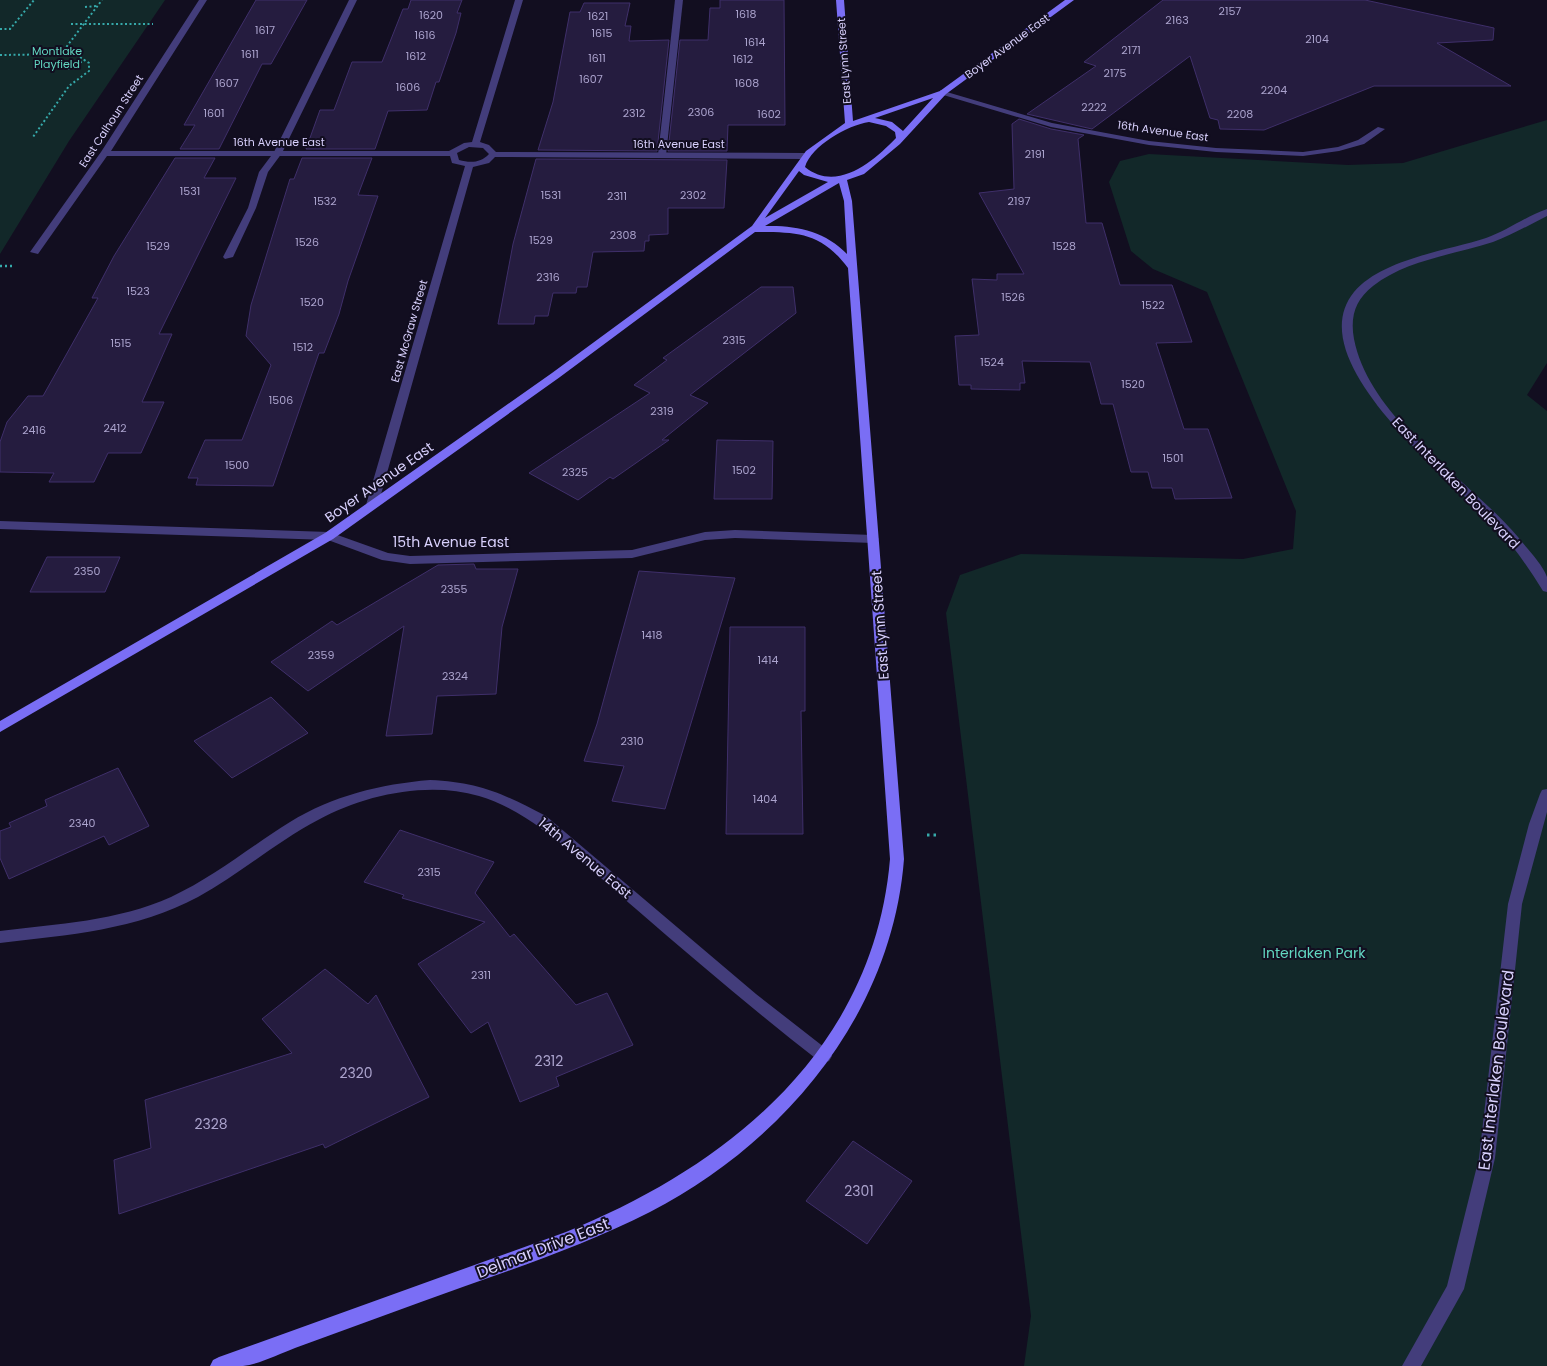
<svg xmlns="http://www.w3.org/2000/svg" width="1547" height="1366" viewBox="0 0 1547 1366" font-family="Poppins,sans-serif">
	<rect width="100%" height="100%" fill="#120e20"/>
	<g fill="#122829">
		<polygon points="0,0 165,0 69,141 0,254"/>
		<polygon points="1547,120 1547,363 1527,395 1547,411 1547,1366 1024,1366 1031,1316 946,613 960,575 1021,554 1243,559 1293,549 1296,511 1207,292 1153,269 1131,251 1109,182 1120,161 1149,154 1348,165 1403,163"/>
	</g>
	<g fill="#251c3f" stroke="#3f2f6a">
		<polygon points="256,0 307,0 271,64 262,64 219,149 180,149 195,125 184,125"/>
		<polygon points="411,0 462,0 457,13 461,13 456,33 439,82 436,82 427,110 388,111 375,149 306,149 320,110 334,110 352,62 382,62 403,9 408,9"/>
		<polygon points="720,0 784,0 785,125 728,125 727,151 668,151 680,40 708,40 710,8 720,8"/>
		<polygon points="1163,0 1365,0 1494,28 1493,40 1437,43 1511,86 1374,86 1264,130 1220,129 1218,120 1210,118 1190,56 1092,129 1027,114 1096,66 1084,62"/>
		<polygon points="584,3 630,3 625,26 631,26 629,41 669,40 657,151 538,150 553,102 570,12 580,12"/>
		<polygon points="1019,119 1051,129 1084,135 1078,139 1086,223 1102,223 1120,285 1172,285 1192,342 1156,343 1184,429 1208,429 1232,498 1175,499 1172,488 1152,488 1148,472 1131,472 1113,404 1101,404 1090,362 1022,361 1025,383 1020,383 1020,390 971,389 971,385 959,385 955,336 979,335 972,279 997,280 997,274 1024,274 979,193 1014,189 1012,124"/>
		<polygon points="175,158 215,158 204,178 236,178 159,334 172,334 142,402 164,402 141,453 108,453 94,482 49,482 54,473 0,472 0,442 7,422 28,396 43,396 98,298 92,298 114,256"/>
		<polygon points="302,158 372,158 358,195 378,196 348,281 339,314 324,353 319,353 273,486 196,485 198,478 188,478 205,440 242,440 271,365 246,336 251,305 290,179 294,179"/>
		<polygon points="536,159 727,160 724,208 668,208 668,234 649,235 649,241 645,241 644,251 593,252 587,287 577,287 576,293 553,293 548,316 535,316 534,324 498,324 513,244"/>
		<polygon points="761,287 793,287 796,313 690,395 708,403 662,440 669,440 613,479 610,477 578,500 529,473 650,393 634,385 667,360 663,358"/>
		<polygon points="717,440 773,441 772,499 714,499"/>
		<polygon points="47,557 120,557 105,592 30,592"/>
		<polygon points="474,564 476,569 518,569 502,627 496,694 437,696 432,734 386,736 404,626 308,691 271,662 332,621 337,625 438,565"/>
		<polygon points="639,571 735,578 665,809 612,801 624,766 584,761 597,724"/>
		<polygon points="730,627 805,627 805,711 801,711 803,834 726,834"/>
		<polygon points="271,697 308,733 232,778 194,741"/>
		<polygon points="118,768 149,826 109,845 104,836 9,879 0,858 0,831 11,827 9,823 47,806 45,800"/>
		<polygon points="400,830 494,862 475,893 510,937 514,934 576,1005 607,993 633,1045 556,1077 559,1086 520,1102 488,1022 471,1033 418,964 485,922 402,898 404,895 364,882"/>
		<polygon points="325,969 368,1004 376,995 429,1097 325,1148 323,1144 119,1214 114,1160 151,1148 145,1100 292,1053 262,1019"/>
		<polygon points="853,1141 912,1181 867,1244 806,1201"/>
	</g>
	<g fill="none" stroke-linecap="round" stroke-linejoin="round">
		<g stroke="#36a9aa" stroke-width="2" stroke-dasharray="2 2.5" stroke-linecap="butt">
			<polyline points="85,7 97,6"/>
			<polyline points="71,24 153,24"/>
			<polyline points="0,29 10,29 34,0"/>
			<polyline points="61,54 102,0"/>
			<polyline points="0,55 75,54 89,63 89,71 69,86 33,137"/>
			<polyline points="68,69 85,60"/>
		</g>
		<polyline stroke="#36a9aa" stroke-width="2.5" stroke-dasharray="2 3" stroke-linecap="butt" points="0,266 12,266"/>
		<polyline stroke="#36a9aa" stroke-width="3" stroke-dasharray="2.5 4" stroke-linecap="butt" points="927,835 939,835"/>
		<g fill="#433d7b" fill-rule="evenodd">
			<polygon points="349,0 357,0 282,153 268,172 256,208 233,257 225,259 223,257 248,208 259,172 274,152"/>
			<polygon points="675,0 683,0 666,155 662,158 658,155"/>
		</g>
		<g fill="#433d7b" fill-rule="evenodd">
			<path d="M199 0H207L111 151H449L464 143 472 142 515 0H523L480 142 489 145 496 152 804 153 808 156 804 159 495 157 489 163 473 167 378 505 372 509 366 505 465 166 452 163 450 156H107L38 254 30 252 101 152ZM469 147 483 148 489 154C481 163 470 163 459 160L457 153Z"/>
			<polygon points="940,90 1052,123 1149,141 1216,148 1303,152 1338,147 1358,140 1378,127 1385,129 1364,144 1339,151 1303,156 1216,152 1149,145 1051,127 940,94"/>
			<path d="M1547 209V216C1529 225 1512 235 1493 242 1453 255 1406 260 1373 286 1355 300 1350 317 1354 339 1370 420 1467 477 1518 537 1527 549 1542 563 1547 577 1547 581 1547 587 1547 592L1543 591C1529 568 1514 547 1496 527 1456 483 1297 362 1354 292 1382 259 1446 251 1486 238 1507 231 1526 216 1547 209Z"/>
			<polygon points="0,521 329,532 388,553 410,556 632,550 705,532 735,530 873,535 879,539 873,543 735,538 705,540 632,558 410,564 382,560 328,540 0,529"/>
			<path d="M430 780C479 782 504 794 546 816L756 994 829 1051 832 1056 829 1061 824 1063 819 1061C756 1012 696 961 636 909 590 870 537 813 479 796 427 781 364 795 318 820 276 842 240 874 198 897 137 930 68 935 0 943V931C57 924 118 921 171 897 214 877 250 847 290 822 332 796 381 784 430 780Z"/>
			<polygon points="1547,789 1547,812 1522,904 1495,1158 1464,1289 1421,1366 1402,1366 1447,1286 1479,1158 1508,904 1529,824 1540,794 1542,790"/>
		</g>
		<path fill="#7a6ef5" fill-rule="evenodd" d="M836 0H844L853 121 940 91 1065 0H1074L946 94 900 144 864 174 847 180 852 201 904 859C892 1014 785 1142 650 1212 577 1249 498 1274 421 1302 379 1317 337 1333 295 1348 279 1354 260 1364 243 1366 232 1366 221 1366 210 1366L213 1360 219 1357 566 1232C731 1165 874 1048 890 859L848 268C821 232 797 232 755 232L560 377 333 539 0 732V721L325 533 552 373 752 226 806 151 845 123ZM933 98 903 131 892 122 875 118ZM869 122 886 126 895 132 896 138C874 161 837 193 805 167 811 146 848 125 869 122ZM799 171 804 175 828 182 765 218ZM839 183 844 201 847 254C825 231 796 225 765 226Z"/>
	</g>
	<g text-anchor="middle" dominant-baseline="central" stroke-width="4" stroke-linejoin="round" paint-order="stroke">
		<g font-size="11" fill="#aba3cd">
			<text x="1230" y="11">2157</text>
			<text x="746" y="14">1618</text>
			<text x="431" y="15">1620</text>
			<text x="598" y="16">1621</text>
			<text x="1177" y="20">2163</text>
			<text x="265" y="30">1617</text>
			<text x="602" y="33">1615</text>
			<text x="425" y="35">1616</text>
			<text x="1317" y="39">2104</text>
			<text x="755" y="42">1614</text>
			<text x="1131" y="50">2171</text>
			<text x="250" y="54">1611</text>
			<text x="416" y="56">1612</text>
			<text x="597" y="58">1611</text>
			<text x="743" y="59">1612</text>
			<text x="1115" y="73">2175</text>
			<text x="591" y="79">1607</text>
			<text x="227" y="83">1607</text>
			<text x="747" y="83">1608</text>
			<text x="408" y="87">1606</text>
			<text x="1274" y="90">2204</text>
			<text x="1094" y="107">2222</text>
			<text x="701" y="112">2306</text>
			<text x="214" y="113">1601</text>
			<text x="634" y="113">2312</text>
			<text x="769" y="114">1602</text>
			<text x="1240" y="114">2208</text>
			<text x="1035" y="154">2191</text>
			<text x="190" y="191">1531</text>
			<text x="551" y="195">1531</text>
			<text x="693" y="195">2302</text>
			<text x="617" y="196">2311</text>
			<text x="325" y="201">1532</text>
			<text x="1019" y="201">2197</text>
			<text x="623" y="235">2308</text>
			<text x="541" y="240">1529</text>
			<text x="307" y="242">1526</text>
			<text x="158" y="246">1529</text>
			<text x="1064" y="246">1528</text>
			<text x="548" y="277">2316</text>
			<text x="138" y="291">1523</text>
			<text x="1013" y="297">1526</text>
			<text x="312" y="302">1520</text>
			<text x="1153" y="305">1522</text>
			<text x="734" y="340">2315</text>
			<text x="121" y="343">1515</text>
			<text x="303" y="347">1512</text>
			<text x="992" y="362">1524</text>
			<text x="1133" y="384">1520</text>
			<text x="281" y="400">1506</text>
			<text x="662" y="411">2319</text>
			<text x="115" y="428">2412</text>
			<text x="34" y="430">2416</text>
			<text x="1173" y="458">1501</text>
			<text x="237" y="465">1500</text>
			<text x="744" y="470">1502</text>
			<text x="575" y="472">2325</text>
			<text x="87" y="571">2350</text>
			<text x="454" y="589">2355</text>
			<text x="652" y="635">1418</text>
			<text x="321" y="655">2359</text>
			<text x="768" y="660">1414</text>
			<text x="455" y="676">2324</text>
			<text x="632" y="741">2310</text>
			<text x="765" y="799">1404</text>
			<text x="82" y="823">2340</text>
			<text x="429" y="872">2315</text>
			<text x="481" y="975">2311</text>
		</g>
		<g font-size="11" fill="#d8d0fc" stroke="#120e20">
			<text transform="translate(1007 46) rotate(-36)">Boyer Avenue East</text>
			<text transform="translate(844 61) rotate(-94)">East Lynn Street</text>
			<text transform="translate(111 121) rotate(-57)">East Calhoun Street</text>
			<text transform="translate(1163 131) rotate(8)">16th Avenue East</text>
			<text x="279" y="142">16th Avenue East</text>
			<text x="679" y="144">16th Avenue East</text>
			<text transform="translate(409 331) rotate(-74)">East McGraw Street</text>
		</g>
		<g font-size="11" fill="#62d6c1" stroke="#120e20">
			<text x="57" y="51">Montlake<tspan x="57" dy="13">Playfield</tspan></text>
		</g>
		<g font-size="14" fill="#d8d0fc" stroke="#120e20">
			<text transform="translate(379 482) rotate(-35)">Boyer Avenue East</text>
			<text transform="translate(1456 483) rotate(46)">East Interlaken Boulevard</text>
			<text x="451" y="542">15th Avenue East</text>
			<text transform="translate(880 625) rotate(-94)">East Lynn Street</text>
			<text transform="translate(585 858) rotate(40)">14th Avenue East</text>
		</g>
		<g font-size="14" fill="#62d6c1" stroke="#120e20">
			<text x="1314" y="953">Interlaken Park</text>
		</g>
		<g font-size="14" fill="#aba3cd">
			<text x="549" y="1061">2312</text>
			<text x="356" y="1073">2320</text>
			<text x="211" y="1124">2328</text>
			<text x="859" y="1191">2301</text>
		</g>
		<g font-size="16" fill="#d8d0fc" stroke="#120e20">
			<text transform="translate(1496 1070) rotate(-83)">East Interlaken Boulevard</text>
			<text transform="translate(543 1248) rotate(-21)">Delmar Drive East</text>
		</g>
	</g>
</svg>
